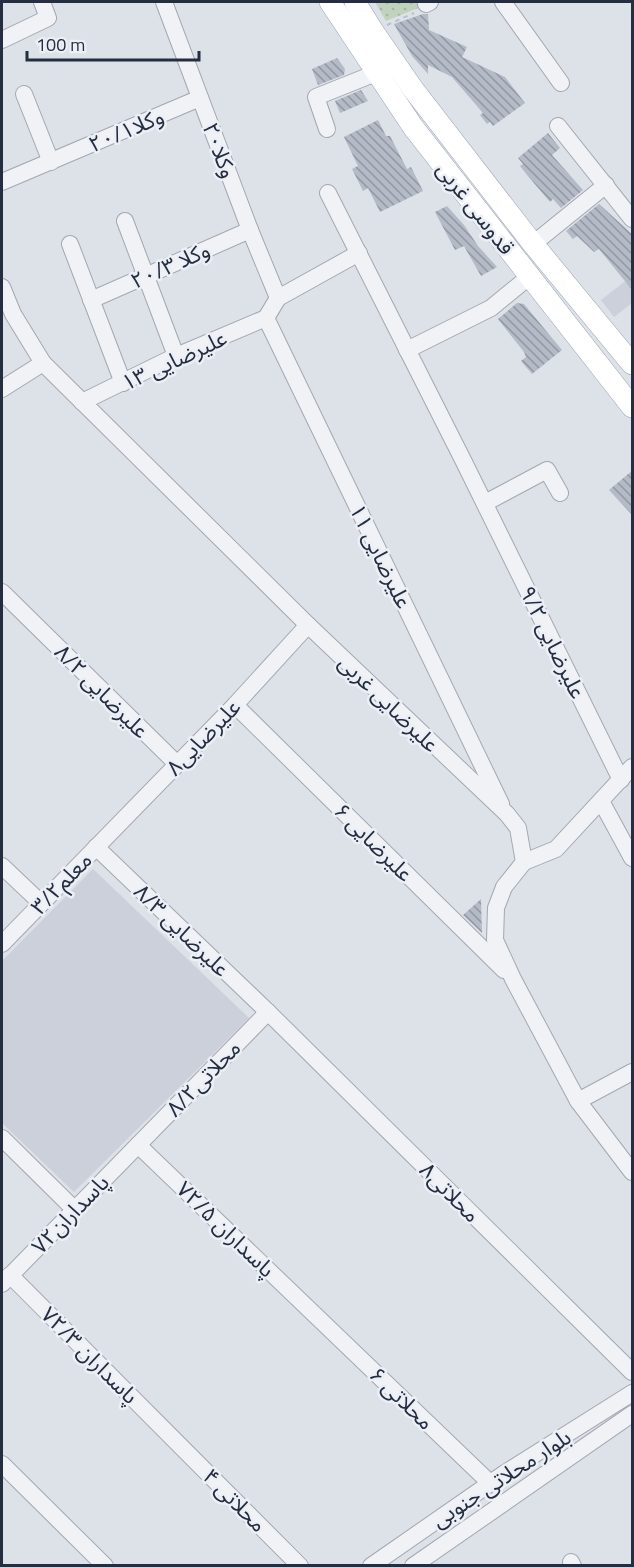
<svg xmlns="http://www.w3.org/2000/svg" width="634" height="1567" viewBox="0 0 634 1567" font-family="'Titillium Web','Noto Sans Arabic',sans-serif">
	<defs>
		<pattern id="grass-dots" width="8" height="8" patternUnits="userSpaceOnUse" patternTransform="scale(1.5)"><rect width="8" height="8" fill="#c2d3bd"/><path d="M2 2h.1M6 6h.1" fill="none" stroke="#a7b5a4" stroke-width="1.8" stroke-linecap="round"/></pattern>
		<pattern id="building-back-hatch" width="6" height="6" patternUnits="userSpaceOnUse" patternTransform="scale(1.5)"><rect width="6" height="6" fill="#b4bac6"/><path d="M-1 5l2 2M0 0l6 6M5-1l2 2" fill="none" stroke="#9298a2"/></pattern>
	</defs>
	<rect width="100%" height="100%" fill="#dde1e8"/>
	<g fill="#cbd0db">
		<polygon points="632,276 632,303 614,317 601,300"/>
		<polygon points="93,869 249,1018 74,1192 2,1123 2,961"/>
	</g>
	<polygon fill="url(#grass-dots)" points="375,2 422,2 423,6 386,21"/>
	<g fill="url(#building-back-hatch)">
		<polygon points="423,14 428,14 429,30 467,47 462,57 505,77 525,103 493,126 490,122 487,124 480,115 483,113 452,77 428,65 428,74 412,56 394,24"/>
		<polygon points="337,58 345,69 344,75 318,85 312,69"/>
		<polygon points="361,90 368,101 340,113 335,101"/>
		<polygon points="378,120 386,136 390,136 407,169 411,167 423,191 380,212 368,188 363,191 352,169 358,166 344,137"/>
		<polygon points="548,133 560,148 552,155 583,190 561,208 553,199 550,202 528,176 520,166 523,164 518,158"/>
		<polygon points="599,204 633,235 633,291 599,249 594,252 577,236 573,239 566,231"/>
		<polygon points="447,206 464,225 478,246 497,267 481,276 464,246 455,250 435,212"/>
		<polygon points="517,303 524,304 562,350 532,374 521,361 526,357 524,352 498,319"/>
		<polygon points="633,470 633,516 609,490"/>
		<polygon points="481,899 482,933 463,915"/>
	</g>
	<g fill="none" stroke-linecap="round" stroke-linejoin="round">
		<defs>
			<g id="minor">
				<polyline points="164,2 250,230 278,298"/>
				<polyline points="503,2 561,83"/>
				<polyline points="426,4 430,2"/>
				<polyline points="2,40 48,18 42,2"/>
				<polyline points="24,94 51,162"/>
				<polyline points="558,126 632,219"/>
				<polyline points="327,129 316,97 376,73"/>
				<polyline points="2,182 200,98"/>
				<polyline points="328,193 464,462 621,780"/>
				<polyline points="125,221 176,356"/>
				<polyline points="70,244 123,383"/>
				<polyline points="533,244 606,185"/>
				<polyline points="2,287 13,314 43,363 308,625 507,814 518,828 524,862 504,887 496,908 495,940 513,979 578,1101 632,1172"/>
				<polyline points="278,298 266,318 501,804"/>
				<polyline points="278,298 359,253"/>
				<polyline points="91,300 250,230"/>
				<polyline points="407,350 491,308 530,276"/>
				<polyline points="2,389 43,363"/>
				<polyline points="82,402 176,356 266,318"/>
				<polyline points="485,503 547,470 560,493"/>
				<polyline points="2,592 177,764"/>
				<polyline points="235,705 504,970"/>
				<polyline points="601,801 632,858"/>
				<polyline points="96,847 268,1012 632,1372"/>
				<polyline points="524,862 556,849 632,767"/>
				<polyline points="2,866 41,903"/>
				<polyline points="2,944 235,705 308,625"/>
				<polyline points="578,1101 632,1072"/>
				<polyline points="2,1138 75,1210"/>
				<polyline points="138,1145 490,1483"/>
				<polyline points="10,1275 300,1566"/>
				<polyline points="2,1284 268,1012"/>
				<polyline points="2,1464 105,1566"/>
				<polyline points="571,1562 573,1566"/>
				<polyline points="371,1566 505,1473 632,1393"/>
				<polyline points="413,1566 632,1414"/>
			</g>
			<g id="major">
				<polyline points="330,2 413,127 632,407"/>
				<polyline points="355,2 373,31 413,89 533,244 632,364"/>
			</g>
		</defs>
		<use href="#minor" stroke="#a2a8b2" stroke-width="18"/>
		<use href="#major" stroke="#9ba4b5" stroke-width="22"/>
		<polyline stroke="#bbbfc7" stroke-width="2" stroke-dasharray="4.5 4.5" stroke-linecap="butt" points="387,25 414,13"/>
		<use href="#minor" stroke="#f0f2f6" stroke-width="16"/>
		<use href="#major" stroke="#fff" stroke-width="21"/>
	</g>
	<g text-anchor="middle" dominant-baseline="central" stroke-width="5" stroke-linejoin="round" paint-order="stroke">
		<g font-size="22" fill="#252e40" stroke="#ecf0f6">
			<text transform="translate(126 130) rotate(-23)">وکلا۲۰/۱</text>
			<text transform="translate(220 150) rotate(69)">وکلا۲۰</text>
			<text transform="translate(476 208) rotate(52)">قدوسی غربی</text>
			<text transform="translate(170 265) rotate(-24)">وکلا ۲۰/۳</text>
			<text transform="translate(174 360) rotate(-25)">۱۳ علیرضایی</text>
			<text transform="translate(381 556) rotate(64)">۱۱ علیرضایی</text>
			<text transform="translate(553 642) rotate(64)">۹/۲ علیرضایی</text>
			<text transform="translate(102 691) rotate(45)">علیرضایی ۸/۲</text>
			<text transform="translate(389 703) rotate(44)">علیرضایی غربی</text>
			<text transform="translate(203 737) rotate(-46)">علیرضایی۸</text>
			<text transform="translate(374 842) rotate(45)">۶ علیرضایی</text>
			<text transform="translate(61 883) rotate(-46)">معلم۳/۲</text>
			<text transform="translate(182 930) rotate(44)">۸/۳ علیرضایی</text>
			<text transform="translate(203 1078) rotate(-46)">محلاتی۸/۲</text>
			<text transform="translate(450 1192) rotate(45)">محلاتی۸</text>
			<text transform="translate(70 1214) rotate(-46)">پاسداران۷۲</text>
			<text transform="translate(226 1229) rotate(44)">۷۲/۵ پاسداران</text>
			<text transform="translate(90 1355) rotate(45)">۷۲/۳ پاسداران</text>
			<text transform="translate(402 1398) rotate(44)">۶ محلاتی</text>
			<text transform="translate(501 1478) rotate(-33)">بلوار محلاتی جنوبی</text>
			<text transform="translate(235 1500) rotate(45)">۴ محلاتی</text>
		</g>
	</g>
	<rect width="634" height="1567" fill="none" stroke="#252e40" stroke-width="6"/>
	<path d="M27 51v9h172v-9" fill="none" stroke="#252e40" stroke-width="3"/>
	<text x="36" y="51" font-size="18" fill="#252e40" stroke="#ecf0f6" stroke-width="4.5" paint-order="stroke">100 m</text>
</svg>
